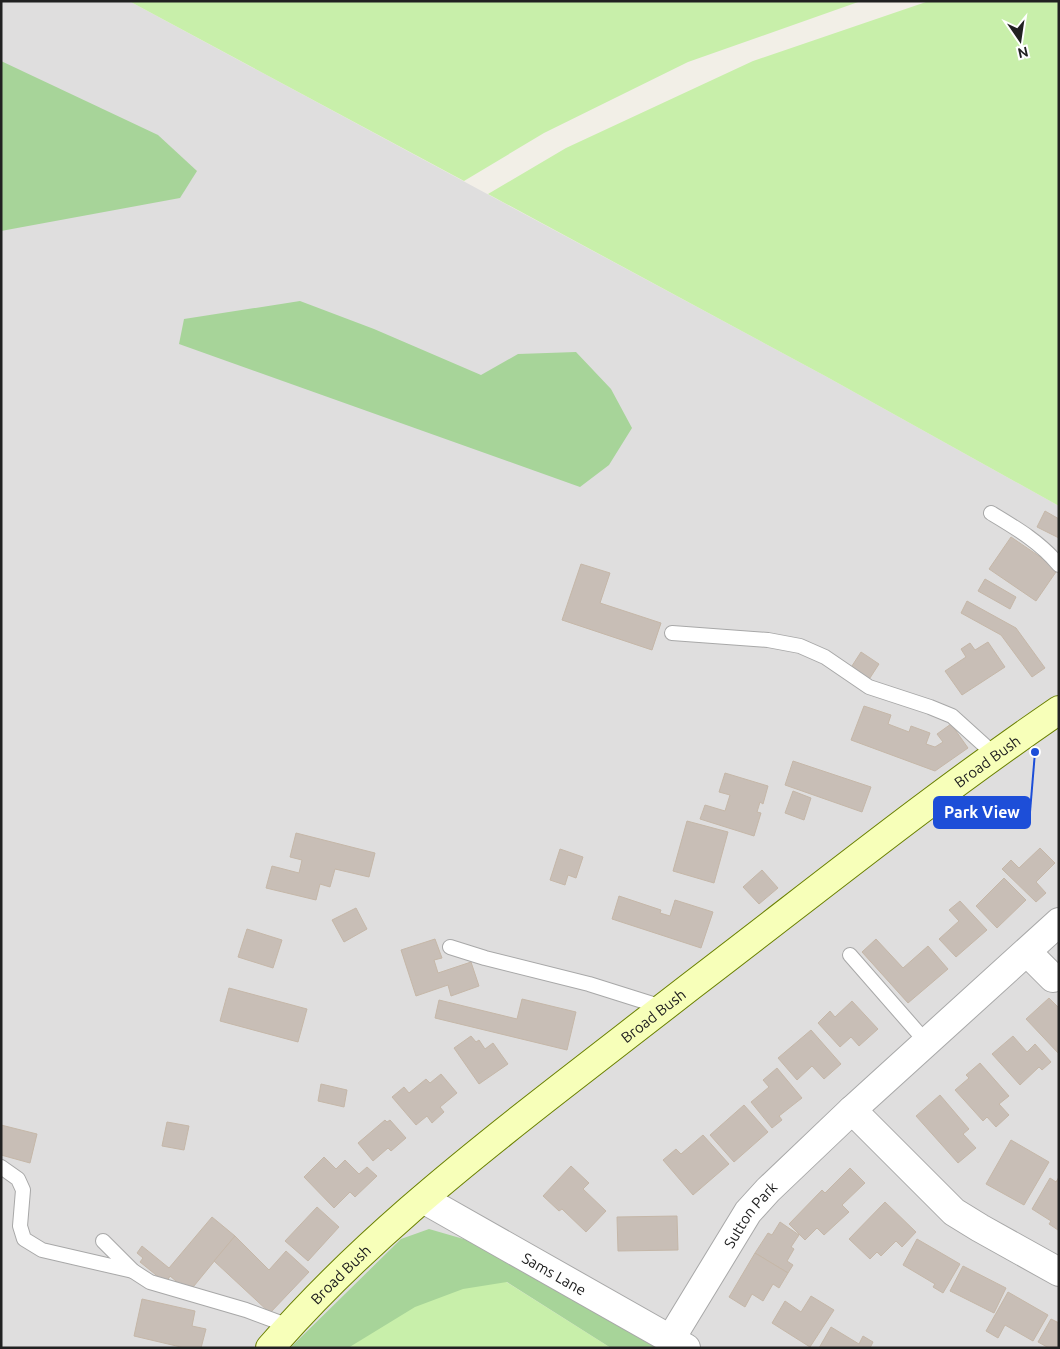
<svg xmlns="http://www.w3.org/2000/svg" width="1060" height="1349" viewBox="0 0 1060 1349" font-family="Ubuntu,sans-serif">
	<rect width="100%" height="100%" fill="#f2efe7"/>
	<polygon fill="#dfdede" points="1,1 129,1 827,377 1059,506 1059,1348 611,1348 435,1237 312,1348 1,1348"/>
	<g fill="#c8efaa">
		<polygon points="129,1 861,1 688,62 544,133 464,181"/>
		<polygon points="1059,1 1059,506 827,377 488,194 566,148 753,61 926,2"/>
		<polygon points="435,1237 611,1348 312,1348"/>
	</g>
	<g fill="#a7d499">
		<polygon points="1,61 158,135 197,171 180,198 1,231"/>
		<polygon points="300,301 374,329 481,375 518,354 576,352 611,389 632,428 609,465 580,487 179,344 184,319"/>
		<polygon points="429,1229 467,1240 657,1348 611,1348 507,1282 463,1289 415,1307 348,1348 290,1348 401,1239"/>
	</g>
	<g fill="#c8beb6" stroke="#c5b7a8">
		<polygon points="1045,511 1059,519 1059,538 1037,527"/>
		<polygon points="1011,537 1058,569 1036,601 989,569"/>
		<polygon points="581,564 610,573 600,603 661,623 652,650 562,620"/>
		<polygon points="985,579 1016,597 1010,609 978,591"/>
		<polygon points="967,601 1016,628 1045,668 1032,677 1001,635 961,613"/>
		<polygon points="988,642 1005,667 962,695 945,671 966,657 961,649 970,643 975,650"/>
		<polygon points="861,652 879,664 868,681 850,669"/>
		<polygon points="864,706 891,715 888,724 909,732 911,726 930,733 926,744 935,747 943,742 937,734 951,724 968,748 935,771 851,740"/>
		<polygon points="793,761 871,787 862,812 785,785"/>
		<polygon points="725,773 768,786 763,804 760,802 757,812 761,813 754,836 700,819 705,805 725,811 730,795 719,792"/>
		<polygon points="793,791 811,798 804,820 785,813"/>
		<polygon points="687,821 728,832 714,883 673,871"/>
		<polygon points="296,833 375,853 369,877 335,869 330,887 320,884 316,900 266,888 272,866 299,873 302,860 290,857"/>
		<polygon points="1040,848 1055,863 1036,882 1046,893 1036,902 1002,869 1011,860 1019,868"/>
		<polygon points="560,849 583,857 576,878 568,875 565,885 550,880"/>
		<polygon points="762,870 778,888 759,904 743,887"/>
		<polygon points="1004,878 1026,900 997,928 976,906"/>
		<polygon points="619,896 661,910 660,913 670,916 675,900 713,912 701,948 612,919"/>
		<polygon points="960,901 987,930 956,957 939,939 959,921 949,910"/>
		<polygon points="356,908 367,929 344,942 332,920"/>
		<polygon points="247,929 282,940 273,968 238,957"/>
		<polygon points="435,939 442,958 434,960 438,973 471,962 479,986 451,996 448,985 416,996 401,950"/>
		<polygon points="876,939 903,968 928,946 948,969 908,1003 862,952"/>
		<polygon points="229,988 307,1009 298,1042 220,1021"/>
		<polygon points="1049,998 1059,1008 1059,1054 1026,1019"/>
		<polygon points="522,999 576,1012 567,1050 435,1018 439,1000 517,1019"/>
		<polygon points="852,1001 878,1029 859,1046 851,1037 840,1047 818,1023 830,1011 835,1017"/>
		<polygon points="811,1030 841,1064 824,1079 812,1066 797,1080 778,1058"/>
		<polygon points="471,1036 476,1042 479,1040 485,1049 493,1043 508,1064 479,1084 454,1048"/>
		<polygon points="1013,1036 1027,1052 1035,1044 1051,1062 1042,1070 1039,1067 1020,1085 992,1054"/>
		<polygon points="980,1063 1009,1096 999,1104 1009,1115 996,1127 987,1117 983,1121 955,1090 969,1078 966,1075"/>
		<polygon points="777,1068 802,1098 779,1116 782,1120 772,1128 751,1102 769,1087 763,1080"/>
		<polygon points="441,1074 457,1093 440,1107 444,1112 432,1123 427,1116 416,1125 392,1097 404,1087 409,1093 426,1079 430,1083"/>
		<polygon points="321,1084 347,1090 344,1107 318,1101"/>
		<polygon points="940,1095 969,1129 963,1134 976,1148 958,1163 916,1116"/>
		<polygon points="744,1105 768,1132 734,1162 710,1135"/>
		<polygon points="385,1120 387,1122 390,1120 406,1138 391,1151 388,1148 373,1161 358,1143"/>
		<polygon points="167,1122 189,1126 184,1150 162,1146"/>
		<polygon points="1,1125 37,1134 30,1163 1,1155"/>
		<polygon points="703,1135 729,1164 693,1195 663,1160 676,1149 681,1154"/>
		<polygon points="1011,1140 1049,1162 1024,1205 986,1184"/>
		<polygon points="324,1157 336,1169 345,1160 359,1174 367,1167 377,1176 355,1197 350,1192 334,1208 304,1177"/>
		<polygon points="571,1166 589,1183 583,1189 606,1211 586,1232 562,1209 559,1211 543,1196"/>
		<polygon points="850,1168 865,1183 842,1205 849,1212 824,1235 817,1228 805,1240 789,1224 822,1190 825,1193"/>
		<polygon points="1059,1177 1059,1229 1058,1230 1049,1224 1051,1221 1032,1209 1050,1178 1056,1182"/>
		<polygon points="885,1202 916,1232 902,1247 896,1241 881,1256 877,1252 870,1259 849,1239"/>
		<polygon points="317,1207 339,1227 308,1261 285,1241"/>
		<polygon points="677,1216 678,1250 618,1251 617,1217"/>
		<polygon points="212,1217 235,1236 189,1292 170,1276 166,1283 140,1262 143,1258 137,1253 142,1246 169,1268"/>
		<polygon points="780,1222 799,1235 791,1247 794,1249 787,1261 793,1265 788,1273 755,1253 768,1233 772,1235"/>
		<polygon points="235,1236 269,1270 286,1251 309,1272 270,1313 214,1261"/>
		<polygon points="917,1239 960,1264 943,1293 933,1287 935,1284 903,1265"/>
		<polygon points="755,1253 788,1273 779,1288 773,1284 763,1301 752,1294 745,1307 729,1297"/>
		<polygon points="963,1266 1006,1288 994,1313 950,1291"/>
		<polygon points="1008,1292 1048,1315 1033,1341 1005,1325 998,1338 986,1331"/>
		<polygon points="811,1296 834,1310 810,1347 772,1323 785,1301 801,1312"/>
		<polygon points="142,1299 195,1311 192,1326 206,1329 201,1348 185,1348 134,1336"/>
		<polygon points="1051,1319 1059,1323 1059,1348 1049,1348 1038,1342"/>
		<polygon points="831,1327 859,1344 863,1336 873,1342 870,1348 819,1348"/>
	</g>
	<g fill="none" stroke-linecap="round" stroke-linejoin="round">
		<defs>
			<g id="lane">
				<path d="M991 513C1016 528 1040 542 1059 565"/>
				<polyline points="672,633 768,640 800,646 825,657 869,687 930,707 952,716 994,754"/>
				<polyline points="450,947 485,958 589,984 662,1007"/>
				<polyline points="850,955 927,1043"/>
				<polyline points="1,1167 18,1179 23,1190 20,1226 24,1239 42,1250 133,1271"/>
				<polyline points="103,1241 133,1271 150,1282 246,1310 289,1326"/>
			</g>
			<g id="street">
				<polyline points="1027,952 1053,978"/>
				<polyline points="852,1110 954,1212 980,1228 1059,1272"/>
				<path id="s1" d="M423 1199 686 1348"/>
				<path id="s2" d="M670 1340 748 1212 768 1190 852 1110 1059 922"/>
			</g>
			<g id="secondary">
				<path id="s3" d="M270 1348C356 1249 459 1166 562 1086 605 1053 648 1019 691 986 813 893 932 797 1059 710"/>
			</g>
		</defs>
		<use href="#lane" stroke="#a8a8a8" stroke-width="16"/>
		<use href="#street" stroke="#a8a8a8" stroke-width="30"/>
		<use href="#secondary" stroke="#6a8000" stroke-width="30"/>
		<use href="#lane" stroke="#fff" stroke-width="14"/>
		<use href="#street" stroke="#fff" stroke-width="28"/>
		<use href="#secondary" stroke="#f7ffb9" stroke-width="28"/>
	</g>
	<g text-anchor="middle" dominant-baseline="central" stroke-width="5" stroke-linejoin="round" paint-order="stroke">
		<g font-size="15" fill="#212121" stroke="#fff">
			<text stroke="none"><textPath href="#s3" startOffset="928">Broad Bush</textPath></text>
			<text stroke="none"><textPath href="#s3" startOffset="508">Broad Bush</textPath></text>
			<text stroke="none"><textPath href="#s2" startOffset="149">Sutton Park</textPath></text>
			<text stroke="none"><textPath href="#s3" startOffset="102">Broad Bush</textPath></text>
			<text stroke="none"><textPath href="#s1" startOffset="151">Sams Lane</textPath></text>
		</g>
	</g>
	<path fill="none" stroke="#1d4ed8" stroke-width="2" d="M1035 752L1030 812"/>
	<circle fill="#1d4ed8" stroke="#fff" stroke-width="2" cx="1035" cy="752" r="5"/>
	<rect fill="#1d4ed8" stroke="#1d4ed8" stroke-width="2" x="934" y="797" width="96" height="31" rx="5"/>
	<g font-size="16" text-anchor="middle" font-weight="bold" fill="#fff">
		<text x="982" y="818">Park View</text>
	</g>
	<rect width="1060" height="1349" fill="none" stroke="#212121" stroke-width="5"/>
	<g transform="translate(1020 40) rotate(167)" stroke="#ffffff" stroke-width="4" paint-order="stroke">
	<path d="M0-4L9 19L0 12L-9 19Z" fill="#212121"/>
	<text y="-8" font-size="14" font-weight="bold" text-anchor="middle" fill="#212121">N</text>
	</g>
</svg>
